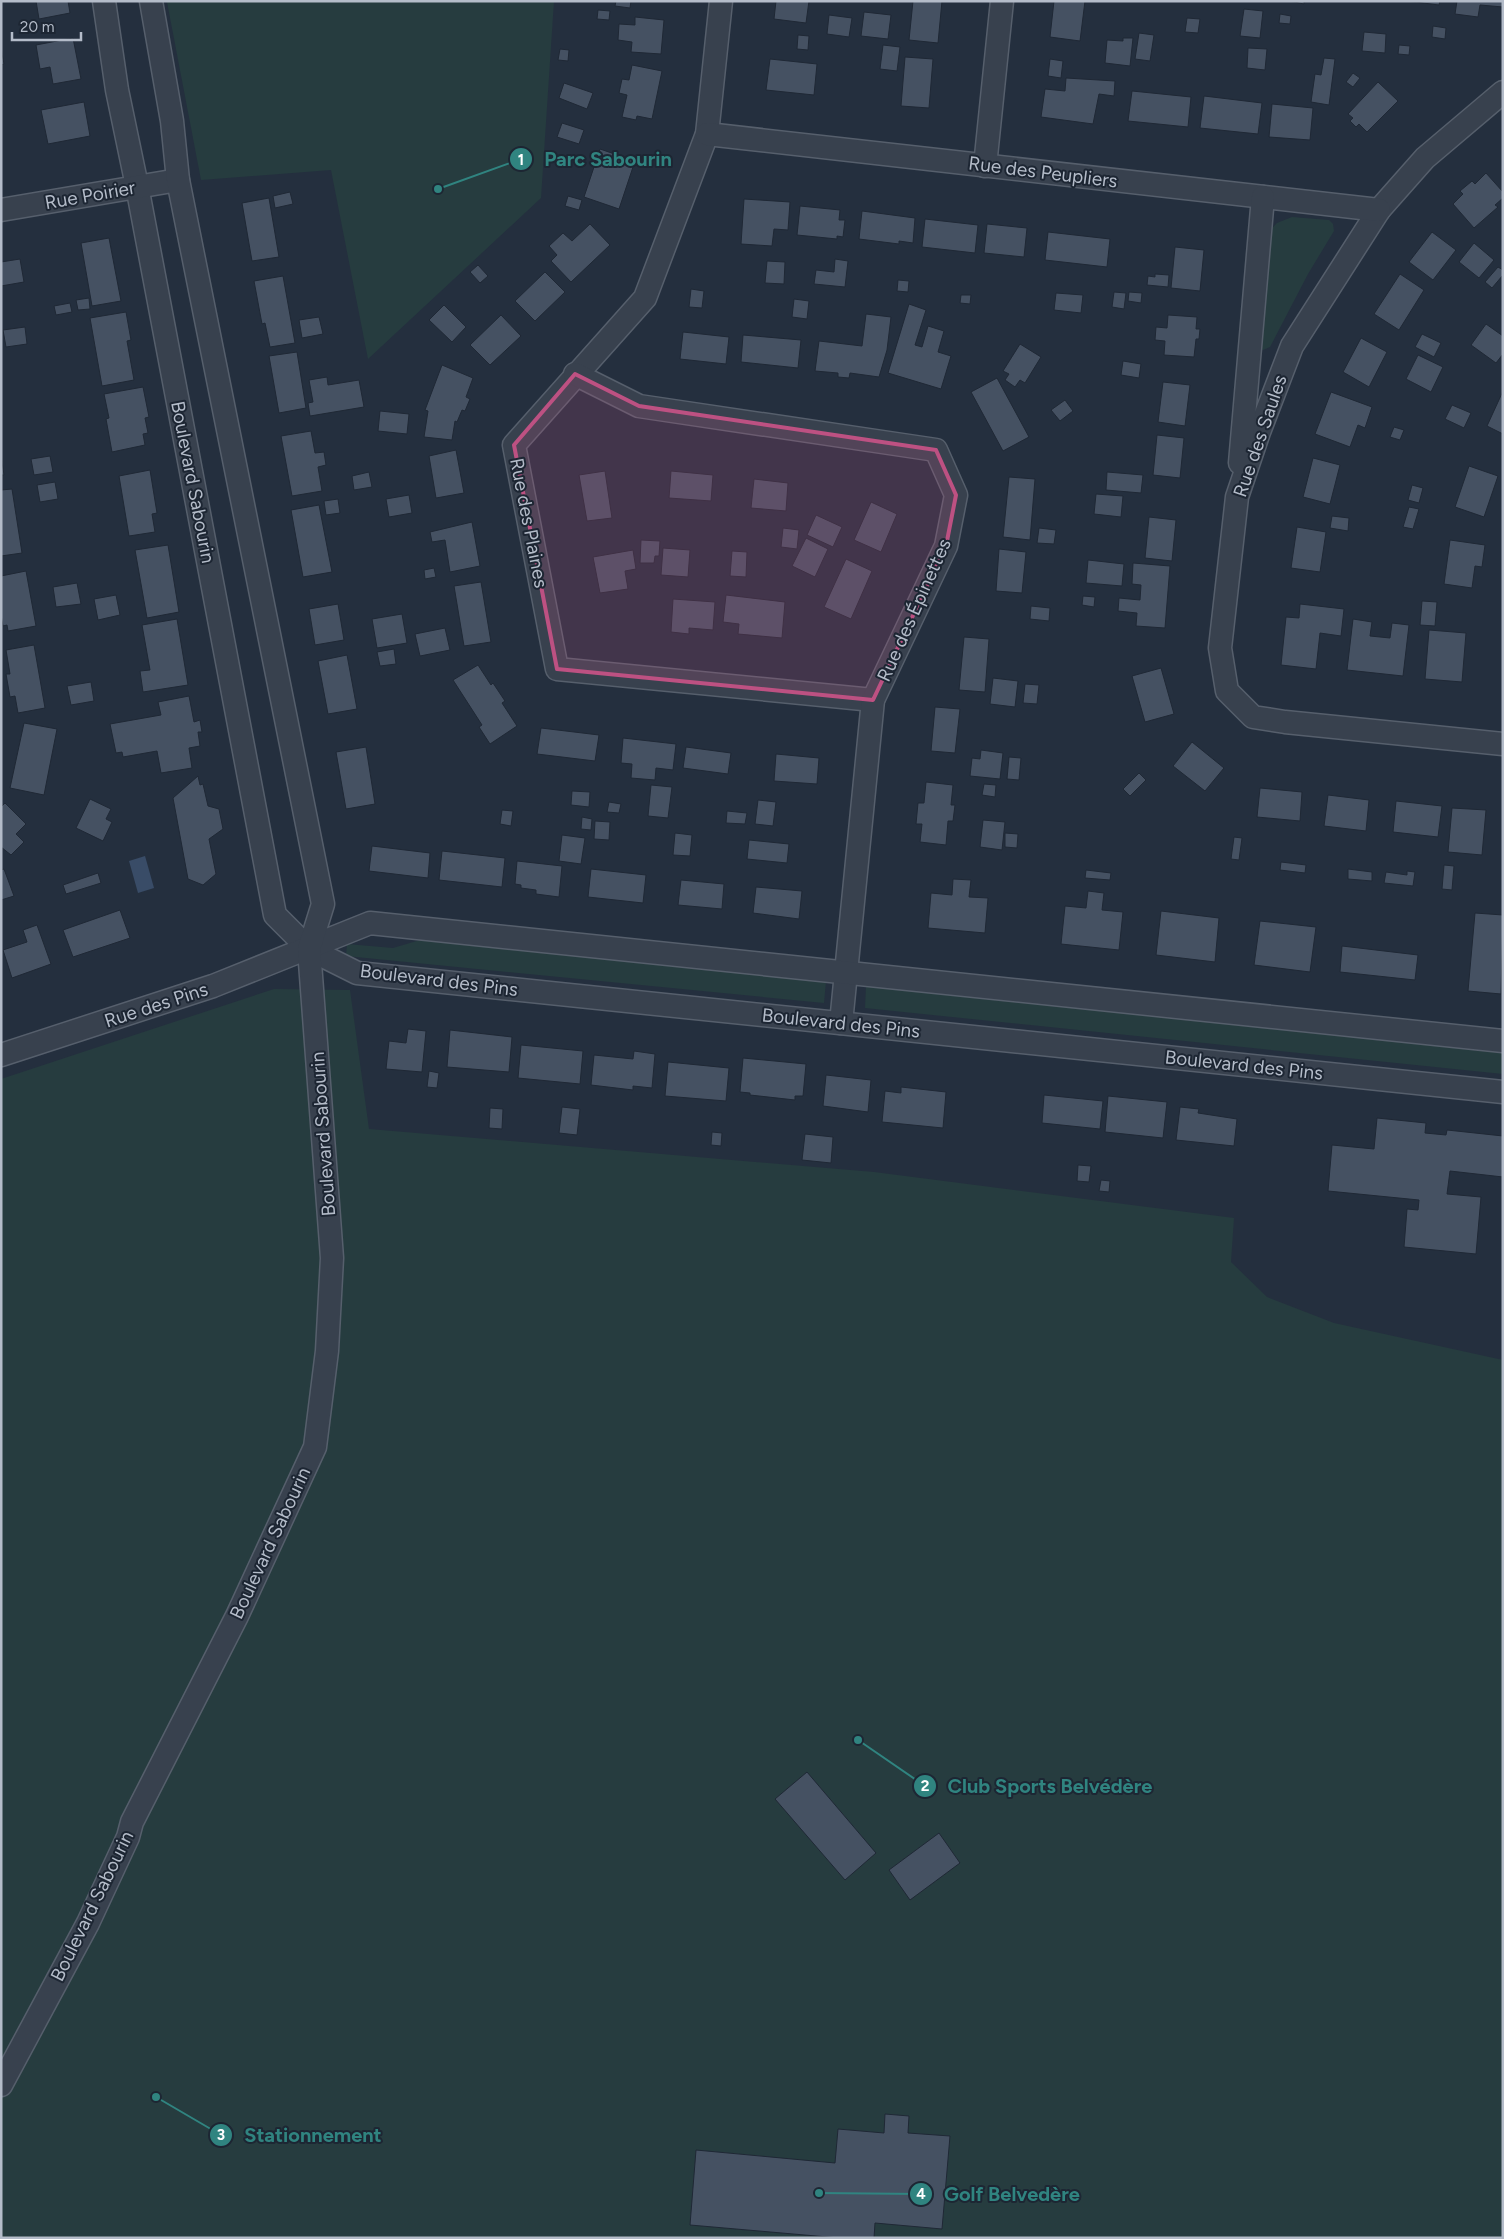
<svg xmlns="http://www.w3.org/2000/svg" width="1504" height="2239" viewBox="0 0 1504 2239" font-family="Figtree,sans-serif">
	<rect width="100%" height="100%" fill="#242f3e"/>
	<g fill="#263c3f">
		<polygon points="172,1 554,1 541,198 368,359 331,170 201,180 167,2"/>
		<polygon points="1292,217 1329,220 1333,224 1334,231 1308,274 1270,347 1263,350 1259,349 1271,229 1277,223"/>
		<polygon points="420,940 826,981 824,1003 346,956 347,944 393,948"/>
		<polygon points="866,986 1503,1051 1503,1074 865,1008"/>
		<polygon points="274,989 350,990 369,1129 874,1172 1234,1218 1231,1262 1267,1297 1334,1323 1503,1360 1503,2238 1,2238 1,1079"/>
	</g>
	<polygon fill="#394c67" points="145,856 154,888 138,893 129,861"/>
	<g fill="#455162" stroke="#1f2835">
		<polygon points="36,1 68,1 70,13 39,19"/>
		<polygon points="616,1 631,1 630,8 615,6"/>
		<polygon points="776,1 809,1 806,23 774,19"/>
		<polygon points="913,1 942,1 938,43 909,40"/>
		<polygon points="1054,1 1085,1 1080,41 1050,37"/>
		<polygon points="1289,1 1304,1 1304,4"/>
		<polygon points="1407,1 1440,1 1439,5"/>
		<polygon points="1457,1 1503,1 1503,7 1480,5 1478,17 1455,14"/>
		<polygon points="1244,9 1263,11 1260,38 1240,36"/>
		<polygon points="598,10 610,11 609,20 597,19"/>
		<polygon points="864,12 891,15 888,39 861,36"/>
		<polygon points="1280,14 1291,16 1290,24 1279,23"/>
		<polygon points="829,15 852,18 849,37 827,34"/>
		<polygon points="635,17 664,20 661,54 631,52 632,42 618,40 619,24 635,25"/>
		<polygon points="1187,18 1200,19 1198,33 1185,32"/>
		<polygon points="1433,26 1446,28 1445,39 1432,37"/>
		<polygon points="1364,32 1386,34 1385,53 1362,51"/>
		<polygon points="1139,33 1154,35 1150,61 1135,59"/>
		<polygon points="798,35 809,36 808,50 797,49"/>
		<polygon points="73,38 81,79 53,84 50,67 40,69 36,45"/>
		<polygon points="1123,38 1133,38 1130,66 1105,63 1107,40 1123,41"/>
		<polygon points="883,45 900,47 897,71 880,69"/>
		<polygon points="1399,45 1410,46 1409,55 1398,54"/>
		<polygon points="1,48 4,64 1,65"/>
		<polygon points="1248,48 1267,49 1265,70 1247,68"/>
		<polygon points="560,49 569,50 568,61 558,60"/>
		<polygon points="905,57 933,59 929,108 901,106"/>
		<polygon points="1324,58 1335,59 1329,105 1311,102 1315,74 1321,75"/>
		<polygon points="770,59 817,64 814,95 766,90"/>
		<polygon points="1050,59 1063,61 1061,78 1048,76"/>
		<polygon points="632,65 662,71 652,119 637,116 636,120 622,117 627,95 619,93 622,79 629,80"/>
		<polygon points="1353,73 1360,78 1353,87 1346,82"/>
		<polygon points="1066,78 1115,81 1114,96 1099,94 1093,124 1041,117 1045,89 1065,91"/>
		<polygon points="1378,82 1398,101 1367,132 1359,124 1356,127 1350,121 1353,118 1348,114"/>
		<polygon points="564,83 593,93 587,109 559,98"/>
		<polygon points="1132,91 1191,97 1188,127 1128,121"/>
		<polygon points="1204,96 1262,103 1258,134 1200,128"/>
		<polygon points="84,102 90,136 48,144 41,110"/>
		<polygon points="1272,104 1313,108 1310,140 1269,137"/>
		<polygon points="562,123 584,130 579,144 557,137"/>
		<polygon points="600,149 635,161 619,209 584,197"/>
		<polygon points="1486,173 1503,192 1503,198 1495,205 1498,207 1474,228 1453,204 1463,194 1460,191 1472,181 1475,184"/>
		<polygon points="290,192 293,204 275,208 273,196"/>
		<polygon points="568,196 582,200 579,210 565,206"/>
		<polygon points="269,198 279,257 252,261 242,203"/>
		<polygon points="744,199 790,202 788,230 774,229 772,246 741,244"/>
		<polygon points="800,206 840,210 839,220 845,220 843,237 837,236 837,239 797,235"/>
		<polygon points="862,211 915,218 913,243 899,241 899,244 859,239"/>
		<polygon points="925,219 978,225 975,253 922,247"/>
		<polygon points="590,224 610,245 571,282 551,261 557,255 549,246 563,233 572,241"/>
		<polygon points="987,224 1027,228 1024,257 984,253"/>
		<polygon points="1048,232 1110,239 1107,267 1045,260"/>
		<polygon points="1432,232 1456,250 1433,280 1409,262"/>
		<polygon points="109,238 121,301 92,306 81,243"/>
		<polygon points="1474,243 1494,260 1479,278 1459,262"/>
		<polygon points="1175,247 1204,250 1200,291 1171,288"/>
		<polygon points="20,259 24,282 1,286 1,262"/>
		<polygon points="835,259 848,261 845,287 814,284 816,270 834,272"/>
		<polygon points="767,261 785,262 784,284 765,283"/>
		<polygon points="478,265 488,276 480,283 470,272"/>
		<polygon points="1498,267 1503,270 1503,275 1492,288 1485,282"/>
		<polygon points="545,272 565,292 535,321 515,301"/>
		<polygon points="1155,274 1169,275 1168,287 1147,285 1148,276 1155,277"/>
		<polygon points="1400,274 1424,290 1399,330 1374,314"/>
		<polygon points="283,276 295,343 270,347 265,323 262,324 254,281"/>
		<polygon points="898,280 909,281 908,292 897,291"/>
		<polygon points="691,289 704,291 702,308 689,307"/>
		<polygon points="1114,292 1126,293 1124,309 1112,307"/>
		<polygon points="1129,292 1142,293 1141,303 1128,301"/>
		<polygon points="1056,293 1083,295 1081,313 1054,310"/>
		<polygon points="961,295 971,295 970,304 960,303"/>
		<polygon points="89,298 90,309 78,310 76,300"/>
		<polygon points="794,299 809,301 807,319 792,317"/>
		<polygon points="70,303 72,312 56,315 54,306"/>
		<polygon points="909,304 926,310 915,345 922,347 928,326 944,331 938,352 951,356 941,389 888,373"/>
		<polygon points="444,305 466,327 452,342 429,320"/>
		<polygon points="126,312 131,340 127,341 134,380 102,386 90,318"/>
		<polygon points="866,314 891,317 887,350 879,377 850,373 849,378 838,377 838,373 815,371 819,341 862,346"/>
		<polygon points="501,315 521,336 490,365 470,345"/>
		<polygon points="1168,315 1197,317 1196,329 1200,329 1199,339 1196,339 1194,357 1164,355 1165,341 1155,340 1156,327 1167,328"/>
		<polygon points="319,317 323,334 302,338 299,320"/>
		<polygon points="1486,324 1503,336 1503,354 1496,363 1471,345"/>
		<polygon points="25,327 27,344 6,347 3,330"/>
		<polygon points="683,332 729,337 726,364 680,359"/>
		<polygon points="1422,334 1441,343 1434,357 1415,347"/>
		<polygon points="743,335 801,340 798,368 741,362"/>
		<polygon points="1361,338 1387,352 1369,387 1343,372"/>
		<polygon points="1020,344 1041,357 1025,383 1020,380 1015,387 1005,380 1009,374 1003,371"/>
		<polygon points="297,352 306,408 279,413 269,356"/>
		<polygon points="1418,355 1443,367 1431,392 1406,379"/>
		<polygon points="1123,361 1141,364 1139,378 1121,375"/>
		<polygon points="442,365 473,378 466,397 470,399 465,411 462,410 457,422 455,421 452,440 424,437 428,411 425,410"/>
		<polygon points="327,377 328,385 359,380 364,407 310,416 308,403 313,402 309,380"/>
		<polygon points="997,378 1029,437 1003,451 971,392"/>
		<polygon points="1163,382 1190,385 1185,426 1158,422"/>
		<polygon points="143,387 149,417 145,418 148,433 143,434 145,445 112,452 106,419 109,418 104,394"/>
		<polygon points="1503,391 1503,434 1487,426"/>
		<polygon points="1331,392 1372,407 1365,428 1358,425 1350,447 1315,434"/>
		<polygon points="1065,400 1073,411 1060,421 1051,410"/>
		<polygon points="1452,405 1471,413 1464,428 1445,419"/>
		<polygon points="380,411 409,414 407,434 378,431"/>
		<polygon points="1394,427 1404,430 1400,440 1390,437"/>
		<polygon points="311,431 315,453 324,452 326,465 318,467 322,491 292,496 281,436"/>
		<polygon points="1157,435 1184,438 1180,478 1153,475"/>
		<polygon points="456,450 464,493 436,498 429,456"/>
		<polygon points="1,455 4,475 1,475"/>
		<polygon points="50,456 53,472 34,475 31,459"/>
		<polygon points="1313,458 1340,465 1330,504 1303,497"/>
		<polygon points="1469,466 1498,476 1484,517 1455,507"/>
		<polygon points="150,470 157,513 152,514 155,532 129,536 119,476"/>
		<polygon points="605,471 612,518 587,521 579,475"/>
		<polygon points="671,471 713,475 711,501 669,498"/>
		<polygon points="369,472 372,487 354,490 352,476"/>
		<polygon points="1107,472 1143,475 1141,493 1106,490"/>
		<polygon points="1009,477 1035,479 1030,540 1003,537"/>
		<polygon points="754,479 788,483 786,511 751,508"/>
		<polygon points="55,482 58,499 40,502 37,485"/>
		<polygon points="1412,485 1423,488 1419,503 1408,500"/>
		<polygon points="12,489 22,553 1,556 1,490"/>
		<polygon points="1096,494 1123,496 1121,517 1094,514"/>
		<polygon points="409,495 412,513 389,517 386,499"/>
		<polygon points="338,499 340,513 326,515 324,501"/>
		<polygon points="871,502 897,514 881,552 854,540"/>
		<polygon points="319,505 332,572 303,577 291,510"/>
		<polygon points="1409,507 1419,509 1413,529 1403,527"/>
		<polygon points="816,515 842,527 833,547 807,535"/>
		<polygon points="1332,516 1349,518 1348,531 1330,528"/>
		<polygon points="1149,517 1176,520 1172,561 1145,558"/>
		<polygon points="472,522 480,566 450,572 445,540 432,542 430,532"/>
		<polygon points="1297,527 1326,532 1320,572 1291,568"/>
		<polygon points="783,528 799,530 797,549 781,547"/>
		<polygon points="1039,528 1056,530 1054,544 1037,543"/>
		<polygon points="806,538 828,549 815,577 792,566"/>
		<polygon points="641,540 660,541 659,556 655,556 654,563 640,563"/>
		<polygon points="1450,540 1485,545 1482,567 1475,566 1472,588 1444,584"/>
		<polygon points="168,545 179,612 147,618 135,550"/>
		<polygon points="663,548 690,550 688,577 661,575"/>
		<polygon points="999,549 1026,552 1022,593 996,591"/>
		<polygon points="633,550 636,569 625,571 628,589 600,593 593,557"/>
		<polygon points="732,551 747,552 746,577 730,576"/>
		<polygon points="846,559 872,571 851,619 824,607"/>
		<polygon points="1088,560 1124,564 1122,586 1086,583"/>
		<polygon points="1133,563 1170,566 1165,628 1136,626 1137,613 1118,611 1119,598 1140,600 1141,585 1132,584"/>
		<polygon points="434,568 436,577 425,579 424,570"/>
		<polygon points="26,571 36,626 8,631 7,625 3,626 1,615 1,576"/>
		<polygon points="481,582 491,642 464,646 454,586"/>
		<polygon points="77,583 81,604 56,607 53,587"/>
		<polygon points="116,595 120,615 98,620 94,599"/>
		<polygon points="726,595 785,602 782,638 738,634 739,624 723,622"/>
		<polygon points="1083,596 1095,597 1094,607 1082,605"/>
		<polygon points="673,599 715,602 713,630 689,628 689,634 671,632"/>
		<polygon points="1422,601 1437,602 1435,626 1420,625"/>
		<polygon points="338,604 344,640 315,645 309,609"/>
		<polygon points="1300,604 1344,609 1341,636 1320,633 1316,669 1281,665 1286,617 1299,618"/>
		<polygon points="1031,606 1050,608 1049,621 1030,619"/>
		<polygon points="402,614 407,643 377,648 372,619"/>
		<polygon points="177,619 188,685 143,692 140,671 150,670 142,625"/>
		<polygon points="1353,619 1372,622 1370,636 1390,638 1392,623 1409,625 1403,676 1347,670"/>
		<polygon points="445,628 450,650 420,656 415,634"/>
		<polygon points="1429,630 1466,633 1462,682 1425,679"/>
		<polygon points="964,637 989,639 985,692 959,690"/>
		<polygon points="34,645 45,708 18,713 15,696 10,697 6,674 10,674 6,650"/>
		<polygon points="394,649 396,664 380,666 377,652"/>
		<polygon points="347,655 357,709 328,714 318,661"/>
		<polygon points="478,665 491,685 493,683 505,701 502,703 517,726 490,744 479,727 482,725 453,680"/>
		<polygon points="1161,668 1174,714 1145,722 1132,676"/>
		<polygon points="993,678 1018,681 1015,707 990,704"/>
		<polygon points="91,682 94,701 71,705 67,686"/>
		<polygon points="1025,684 1039,685 1037,704 1023,703"/>
		<polygon points="189,696 194,722 200,720 202,732 198,732 200,746 189,748 192,768 161,773 157,751 123,757 122,752 116,753 110,724 161,715 158,702"/>
		<polygon points="935,707 960,709 955,753 931,751"/>
		<polygon points="24,723 57,729 44,795 10,788"/>
		<polygon points="541,728 599,735 595,761 537,754"/>
		<polygon points="623,738 676,744 673,770 656,768 655,780 631,778 632,764 621,763"/>
		<polygon points="1192,742 1224,768 1205,791 1173,766"/>
		<polygon points="366,747 375,804 346,809 336,752"/>
		<polygon points="686,747 731,753 728,774 683,768"/>
		<polygon points="981,750 1003,753 1000,779 970,776 972,758 980,759"/>
		<polygon points="776,754 819,758 817,784 774,781"/>
		<polygon points="1009,757 1021,758 1019,780 1007,779"/>
		<polygon points="1139,773 1146,780 1130,796 1123,789"/>
		<polygon points="198,776 200,785 203,784 208,806 219,809 223,829 209,839 216,874 203,885 188,879 173,798"/>
		<polygon points="926,782 953,785 951,805 955,805 953,821 948,821 946,845 920,842 922,824 916,824 918,803 924,803"/>
		<polygon points="984,784 996,785 995,797 982,795"/>
		<polygon points="651,785 672,787 668,818 648,816"/>
		<polygon points="1260,788 1302,792 1300,821 1257,817"/>
		<polygon points="572,791 590,792 589,807 571,805"/>
		<polygon points="1328,795 1369,800 1366,831 1324,826"/>
		<polygon points="90,799 111,809 106,819 112,822 103,841 76,828"/>
		<polygon points="758,800 776,802 773,826 755,824"/>
		<polygon points="1396,801 1442,806 1438,837 1393,832"/>
		<polygon points="609,802 621,804 619,813 607,812"/>
		<polygon points="5,803 26,824 16,834 24,842 11,855 1,847 1,807"/>
		<polygon points="1452,808 1486,810 1482,855 1448,852"/>
		<polygon points="502,810 513,811 511,826 500,824"/>
		<polygon points="727,811 747,813 745,824 726,823"/>
		<polygon points="582,817 592,819 591,830 581,829"/>
		<polygon points="983,820 1005,822 1002,850 980,847"/>
		<polygon points="595,821 610,822 609,840 594,839"/>
		<polygon points="675,833 692,835 690,856 673,855"/>
		<polygon points="1005,833 1018,834 1017,848 1005,847"/>
		<polygon points="562,835 585,838 581,864 559,861"/>
		<polygon points="1234,837 1242,838 1239,860 1231,859"/>
		<polygon points="749,840 789,844 787,863 747,859"/>
		<polygon points="372,846 430,853 428,878 369,871"/>
		<polygon points="442,851 505,858 502,887 439,880"/>
		<polygon points="517,861 562,866 559,897 536,894 536,890 521,888 521,885 515,884"/>
		<polygon points="1281,862 1306,865 1305,873 1280,870"/>
		<polygon points="1444,865 1454,866 1452,890 1442,889"/>
		<polygon points="4,869 14,896 1,900 1,870"/>
		<polygon points="591,869 646,875 643,903 588,897"/>
		<polygon points="1348,869 1372,872 1372,881 1348,879"/>
		<polygon points="1086,870 1111,873 1110,880 1085,878"/>
		<polygon points="1407,871 1415,872 1413,886 1384,883 1386,872 1407,875"/>
		<polygon points="98,873 101,883 66,894 63,885"/>
		<polygon points="953,879 971,880 969,897 988,898 985,933 928,928 931,893 952,895"/>
		<polygon points="681,880 724,884 722,909 678,905"/>
		<polygon points="756,887 802,891 799,919 753,913"/>
		<polygon points="1088,891 1104,893 1102,910 1123,912 1119,950 1061,944 1065,906 1086,908"/>
		<polygon points="120,910 130,938 73,957 63,930"/>
		<polygon points="1161,911 1219,918 1215,962 1156,955"/>
		<polygon points="1475,913 1503,915 1501,994 1468,991"/>
		<polygon points="1260,921 1316,927 1310,972 1254,965"/>
		<polygon points="37,925 51,964 12,978 3,950 27,942 23,930"/>
		<polygon points="1342,946 1418,955 1415,980 1340,972"/>
		<polygon points="408,1029 426,1031 422,1072 386,1069 389,1041 406,1043"/>
		<polygon points="450,1030 512,1037 509,1072 447,1067"/>
		<polygon points="521,1045 583,1051 580,1084 518,1078"/>
		<polygon points="634,1051 655,1054 652,1088 633,1086 633,1090 591,1085 594,1055 633,1059"/>
		<polygon points="743,1058 806,1064 803,1096 795,1096 795,1100 750,1095 750,1093 740,1092"/>
		<polygon points="668,1062 729,1068 726,1101 665,1096"/>
		<polygon points="429,1071 439,1073 437,1088 427,1087"/>
		<polygon points="826,1075 871,1080 868,1112 823,1106"/>
		<polygon points="901,1087 946,1092 943,1128 882,1122 885,1091 901,1093"/>
		<polygon points="1044,1095 1103,1101 1100,1129 1042,1123"/>
		<polygon points="1108,1096 1167,1102 1163,1138 1105,1132"/>
		<polygon points="562,1107 580,1109 577,1135 559,1133"/>
		<polygon points="1180,1107 1199,1109 1198,1113 1237,1119 1234,1146 1176,1140"/>
		<polygon points="490,1108 503,1109 502,1129 489,1128"/>
		<polygon points="1377,1118 1426,1123 1425,1133 1446,1135 1447,1130 1503,1136 1503,1177 1450,1171 1447,1194 1481,1197 1476,1254 1404,1247 1407,1209 1418,1210 1419,1200 1328,1191 1332,1145 1374,1149"/>
		<polygon points="712,1132 722,1133 721,1146 711,1145"/>
		<polygon points="805,1134 833,1137 831,1163 802,1160"/>
		<polygon points="1078,1165 1091,1166 1089,1182 1077,1181"/>
		<polygon points="1101,1180 1110,1181 1109,1192 1099,1191"/>
		<polygon points="807,1772 876,1853 845,1880 775,1799"/>
		<polygon points="939,1833 960,1863 910,1900 889,1870"/>
		<polygon points="885,2114 909,2116 908,2133 950,2136 942,2229 875,2223 874,2238 839,2238 690,2225 696,2150 835,2163 838,2129 884,2133"/>
	</g>
	<g fill="none" stroke-linecap="round" stroke-linejoin="round">
		<defs>
			<g id="minor">
				<polyline points="104,1 117,90 137,186 275,915 309,949 357,973 1503,1092"/>
				<polyline points="721,1 707,134 645,298 514,445 557,669 873,700"/>
				<polyline points="1503,92 1425,158 1379,210 1292,346 1259,432 1237,497 1220,648 1227,691 1253,717 1285,722 1503,744"/>
				<polyline points="707,134 1379,210"/>
				<polyline points="985,166 1002,1"/>
				<polyline points="1,210 178,180"/>
				<polyline points="575,374 639,406 936,450 956,495 946,546 873,700 841,1023"/>
				<polyline points="1240,463 1263,197"/>
				<polyline points="1,1055 213,986 370,923 1503,1041"/>
				<polyline points="1,2085 88,1923 128,1837 132,1822 237,1616 315,1447 327,1351 332,1258 309,949 323,904 178,180 172,121 151,1"/>
			</g>
		</defs>
		<use href="#minor" stroke="#565f6c" stroke-width="25"/>
		<use href="#minor" stroke="#38414e" stroke-width="22"/>
	</g>
	<path fill="#bd5182" fill-opacity="0.2" stroke="#bd5182" stroke-width="4" stroke-linejoin="round" d="M575 374 639 406 936 450 956 495 946 546 873 700 557 669 514 445Z"/>
	<g text-anchor="middle" dominant-baseline="central" stroke-width="4" stroke-linejoin="round" paint-order="stroke">
		<g font-size="19" fill="#b4bcc9" stroke="#1d2633">
			<text transform="translate(1043 172) rotate(7)">Rue des Peupliers</text>
			<text transform="translate(90 195) rotate(-10)">Rue Poirier</text>
			<text transform="translate(1260 436) rotate(-71)">Rue des Saules</text>
			<text transform="translate(193 482) rotate(79)">Boulevard Sabourin</text>
			<text transform="translate(529 523) rotate(79)">Rue des Plaines</text>
			<text transform="translate(914 610) rotate(-66)">Rue des Épinettes</text>
			<text transform="translate(439 980) rotate(7)">Boulevard des Pins</text>
			<text transform="translate(156 1005) rotate(-18)">Rue des Pins</text>
			<text transform="translate(841 1023) rotate(6)">Boulevard des Pins</text>
			<text transform="translate(1244 1065) rotate(6)">Boulevard des Pins</text>
			<text transform="translate(323 1134) rotate(-94)">Boulevard Sabourin</text>
			<text transform="translate(270 1543) rotate(-65)">Boulevard Sabourin</text>
			<text transform="translate(92 1906) rotate(-64)">Boulevard Sabourin</text>
		</g>
	</g>
	<path fill="none" stroke="#308480" stroke-width="2" d="M438 189L521 159M858 1740L925 1786M156 2097L221 2135M819 2193L921 2194"/>
	<g fill="#308480" stroke="#1d2633" stroke-width="2">
		<circle cx="438" cy="189" r="5"/>
		<circle cx="858" cy="1740" r="5"/>
		<circle cx="156" cy="2097" r="5"/>
		<circle cx="819" cy="2193" r="5"/>
		<circle cx="521" cy="159" r="12"/>
		<circle cx="925" cy="1786" r="12"/>
		<circle cx="221" cy="2135" r="12"/>
		<circle cx="921" cy="2194" r="12"/>
	</g>
	<g font-size="15" text-anchor="middle" font-weight="bold" fill="#fff">
		<text x="521" y="165">1</text>
		<text x="925" y="1791">2</text>
		<text x="221" y="2140">3</text>
		<text x="921" y="2199">4</text>
	</g>
	<g font-size="20" text-anchor="middle" font-weight="bold" fill="#308480" stroke="#1d2633" stroke-width="4" stroke-linejoin="round" paint-order="stroke">
		<text x="608" y="166">Parc Sabourin</text>
		<text x="1050" y="1793">Club Sports Belvédère</text>
		<text x="313" y="2142">Stationnement</text>
		<text x="1012" y="2201">Golf Belvedère</text>
	</g>
	<rect width="1504" height="2239" fill="none" stroke="#b4bcc9" stroke-width="5"/>
	<path d="M12 32v8h69v-8" fill="none" stroke="#b4bcc9" stroke-width="2.5"/>
	<text x="20" y="32" font-size="15" fill="#b4bcc9" stroke="#1d2633" stroke-width="4" paint-order="stroke">20 m</text>
</svg>
